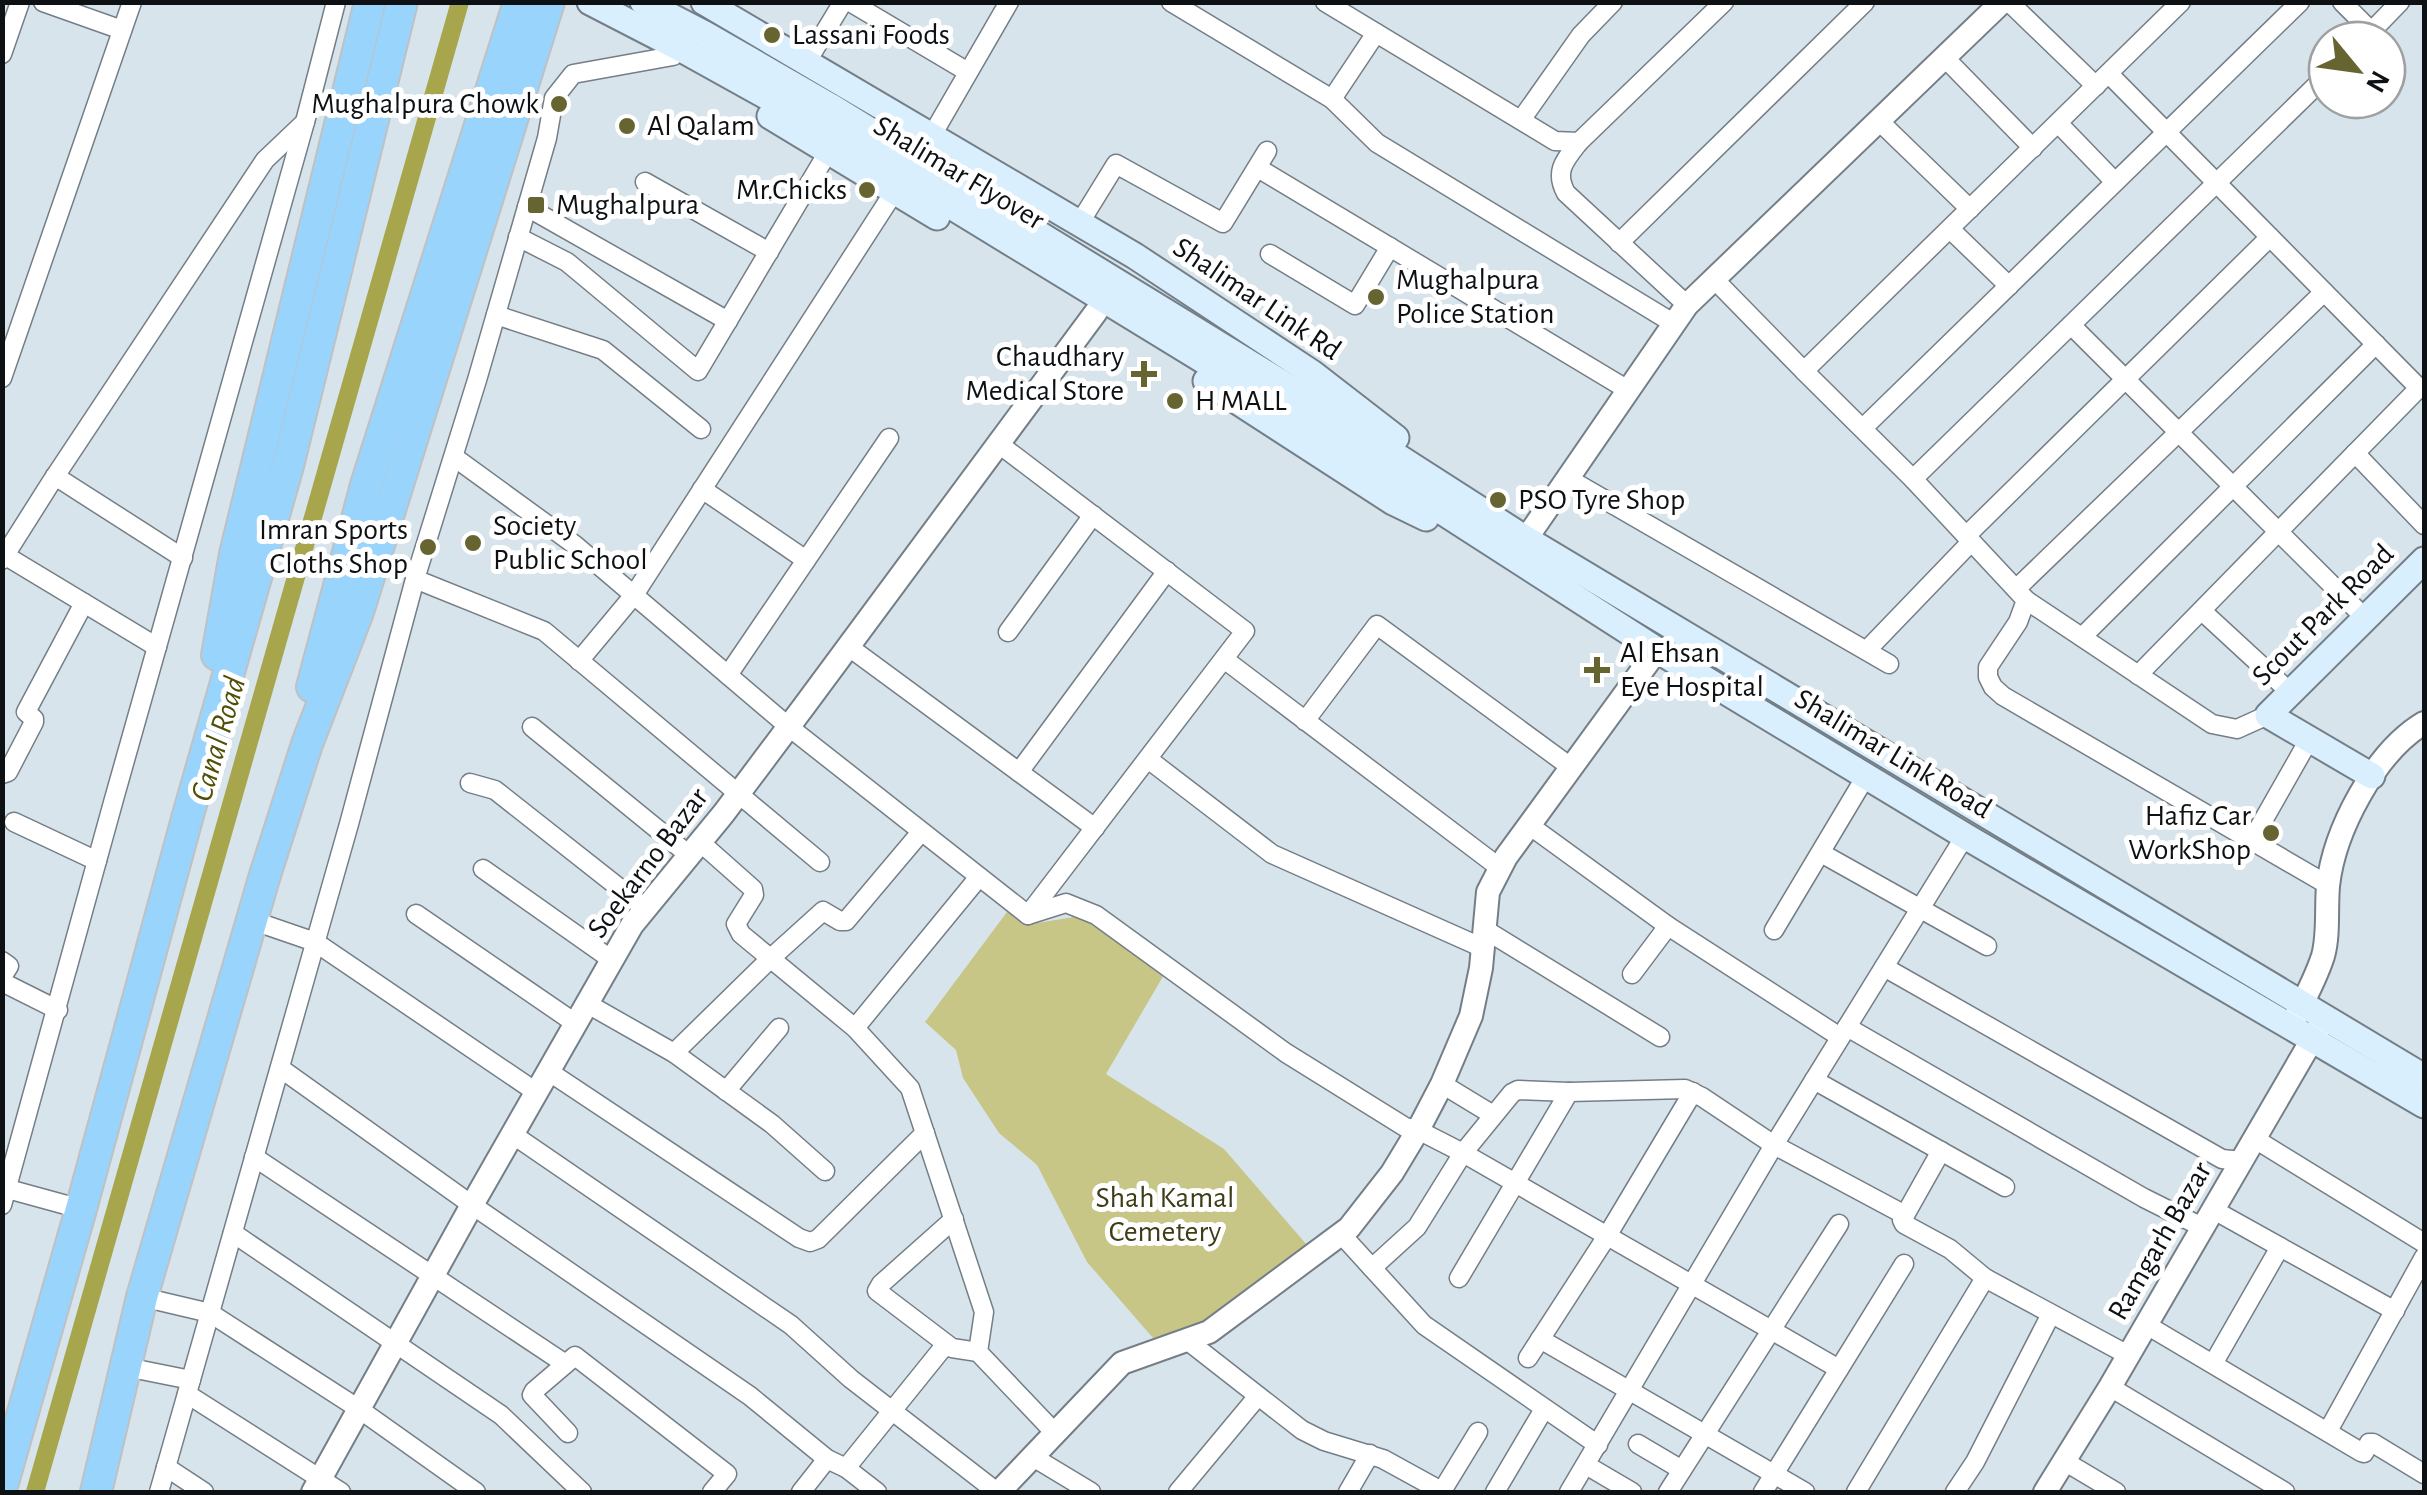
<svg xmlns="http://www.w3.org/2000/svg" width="2427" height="1495" viewBox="0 0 2427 1495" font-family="'Alegreya Sans',sans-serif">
	<rect width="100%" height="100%" fill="#d8e4ec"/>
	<polygon fill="#c7c687" points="1010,908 1031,924 1086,915 1165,973 1106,1074 1224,1149 1307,1245 1204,1321 1184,1330 1153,1338 1087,1262 1037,1165 999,1133 963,1078 956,1050 925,1022"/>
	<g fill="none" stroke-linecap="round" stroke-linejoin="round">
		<polyline stroke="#a8a64d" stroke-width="18" points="35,1492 460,2"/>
		<defs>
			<g id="minor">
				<polyline points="43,2 122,30"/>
				<polyline points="850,2 968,72"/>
				<polyline points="1171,2 1332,99 1377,143 1673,323"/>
				<polyline points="1325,2 1555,141 1579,142 1724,2"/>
				<polyline points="2009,2 2096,86"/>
				<polyline points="2342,2 2372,32"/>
				<polyline points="2363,40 2400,2"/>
				<polyline points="2,54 20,2"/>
				<polyline points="1945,58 2033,148"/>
				<polyline points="806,63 843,2"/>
				<polyline points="2109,74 2419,388 2138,675"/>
				<polyline points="1332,99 1376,33"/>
				<polyline points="1521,120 1581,35 1613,2"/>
				<polyline points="1879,121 1970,209"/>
				<polyline points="2058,123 2115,182"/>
				<polyline points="931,137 1009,2"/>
				<path d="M1579 142C1565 160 1554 171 1566 193L1687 305"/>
				<polyline points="1258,168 1628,390"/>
				<polyline points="645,182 769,252"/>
				<polyline points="527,207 728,321"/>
				<polyline points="1079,224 1116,164 1223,223 1267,151"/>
				<polyline points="1950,229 2009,286"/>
				<polyline points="518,237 567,262 698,371 828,152"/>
				<polyline points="1619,243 1865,2"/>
				<polyline points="1270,254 1355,305 1390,247"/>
				<polyline points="1713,278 1804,371 2181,2"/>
				<polyline points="496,315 603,350 701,429"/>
				<polyline points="2071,325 2366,619"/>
				<polyline points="1804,371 1913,479 2026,600 2018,622 1988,667 1988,677 1993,687 2003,696 2328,885"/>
				<polyline points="2,378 132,2"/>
				<polyline points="1863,428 2300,2"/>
				<polyline points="2355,453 2424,525"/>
				<polyline points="454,457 575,545 789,727 1028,915 1245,631 999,444"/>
				<polyline points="55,476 183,558"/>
				<polyline points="1569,479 1889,664"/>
				<polyline points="1913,479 2327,75"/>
				<polyline points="702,489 806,560"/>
				<polyline points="1966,536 2270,237"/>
				<polyline points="6,556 157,647"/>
				<polyline points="2,560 50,484 265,160 305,122"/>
				<polyline points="415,579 544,631 820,862"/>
				<polyline points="2016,589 2324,292"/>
				<polyline points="2026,600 2212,724 2237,729 2268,715"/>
				<polyline points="2202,611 2291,693"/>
				<polyline points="1008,632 1093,515"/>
				<polyline points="2082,637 2376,344"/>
				<polyline points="849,647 1095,828"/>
				<polyline points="1867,650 1971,542"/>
				<polyline points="1224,659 1500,868"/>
				<polyline points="579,661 634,595 894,192"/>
				<polyline points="728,675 889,438"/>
				<polyline points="1305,721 1377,625 1572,768"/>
				<polyline points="532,727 689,855"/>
				<polyline points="1148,759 1272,854 1483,948"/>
				<polyline points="1019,772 1167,571"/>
				<polyline points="2,774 8,772 34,722 34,719 26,712 27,710 84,603"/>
				<polyline points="470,783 495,790 646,909"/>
				<polyline points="14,822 97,861"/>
				<polyline points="1529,825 1668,926 1840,1037"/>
				<polyline points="2252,840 2310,738"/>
				<polyline points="700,842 753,889 754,895 736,924 741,934 855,1028 910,1088 984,1312 978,1352 1055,1433"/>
				<polyline points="1821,853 1987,946"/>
				<polyline points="483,869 612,960"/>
				<polyline points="416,914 575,1023"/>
				<polyline points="1028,915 1066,903 1096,915 1286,1053 1405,1127 1418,1130 1463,1153 1839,1369"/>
				<polyline points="251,920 315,942 536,1092"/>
				<polyline points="1484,929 1660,1037"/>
				<polyline points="1774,930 1866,776"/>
				<polyline points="2,961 9,966 2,977"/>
				<polyline points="1884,967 2222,1159 2242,1161"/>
				<polyline points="1632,974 1668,926"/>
				<polyline points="2,982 58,1010"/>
				<polyline points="586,1003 674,1053 772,1124 825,1171"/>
				<polyline points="1847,1027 2144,1198 2202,1227"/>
				<polyline points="855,1028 979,877"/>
				<polyline points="674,1053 771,958 823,911 840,921 846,921 916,838"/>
				<polyline points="280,1068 472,1205 750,1396 827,1459 846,1468 877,1492"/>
				<polyline points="548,1071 799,1238 810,1242 818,1239 925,1133"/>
				<polyline points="1814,1080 2005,1187"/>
				<polyline points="1442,1084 1493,1115"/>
				<polyline points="726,1091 779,1028"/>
				<polyline points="512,1134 791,1325 851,1379 997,1492"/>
				<polyline points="2255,1139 2424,1243"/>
				<polyline points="254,1157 564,1363"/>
				<polyline points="8,1189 81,1209"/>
				<polyline points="2,1205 114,799 305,122 336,2"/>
				<polyline points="2212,1209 2395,1311"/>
				<polyline points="1905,1215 1941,1151"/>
				<polyline points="954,1219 881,1284 877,1291 952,1348 978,1352"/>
				<polyline points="233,1233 501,1415 582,1492"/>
				<polyline points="1341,1234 1424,1325 1598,1445"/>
				<polyline points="1372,1268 1417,1227 1463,1153 1512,1093 1518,1090 1569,1092 1685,1089 1702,1097 1774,1145 1905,1215 1902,1220 1904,1224 1950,1249 1985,1278 2128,1355"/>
				<polyline points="1459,1278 1569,1092"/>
				<polyline points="142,1297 210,1313 359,1409 476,1492"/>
				<polyline points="2145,1324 2361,1452 2364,1453 2369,1443 2373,1443 2424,1474"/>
				<polyline points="1540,1339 1805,1492"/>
				<polyline points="1188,1341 1302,1430 1324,1441 1383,1459 1443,1492"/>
				<polyline points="1528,1358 1607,1236 1693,1092"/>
				<polyline points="2213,1364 2280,1247"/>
				<polyline points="126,1367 191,1380"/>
				<polyline points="2110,1387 2285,1492"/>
				<polyline points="187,1394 341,1492"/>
				<polyline points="2328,1431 2424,1257"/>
				<polyline points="568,1433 532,1395 534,1391 575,1356 722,1470 727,1474 712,1492"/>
				<polyline points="1638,1444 1682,1470"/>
				<polyline points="1033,1457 1091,1492"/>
				<polyline points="2064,1461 2116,1492"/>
				<polyline points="1586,1465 1632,1492"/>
				<polyline points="166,1467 204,1492"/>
				<polyline points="846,1468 946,1344"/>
				<polyline points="1442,1491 1478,1432"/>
				<polyline points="159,1492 349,824 415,579 477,380 547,138 554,98 573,74 673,56"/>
				<polyline points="801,1492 827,1459"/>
				<polyline points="1178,1492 1258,1396"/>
				<polyline points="1348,1492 1370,1454"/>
				<polyline points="1495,1492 1544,1409"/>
				<polyline points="1569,1492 1774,1145 1965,836"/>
				<polyline points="1668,1492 1839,1224"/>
				<polyline points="1763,1492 1904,1264"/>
				<polyline points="1856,1492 1985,1278"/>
				<polyline points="1955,1492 1975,1462 2051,1314"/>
			</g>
			<g id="tertiary">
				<polyline points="1526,539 1687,305 2002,2"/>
				<path d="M2290 1027C2302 1004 2315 981 2323 956 2329 935 2326 909 2328 886 2334 831 2375 752 2424 723"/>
				<polyline points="313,1492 472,1205 632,925 724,813 805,705 1096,312"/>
				<polyline points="999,1492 1122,1363 1209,1332 1349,1228 1392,1173 1418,1130 1442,1084 1471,1016 1481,968 1488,892 1506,857 1657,650"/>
				<polyline points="2045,1492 2110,1387 2320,1026"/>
			</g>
			<g id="secondary">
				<polyline points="590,2 685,51 820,126 1286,411 1657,650 1965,836 2424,1105"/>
				<polyline points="643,2 705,34 830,106 1300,394 1526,539 2424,1077"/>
				<polyline points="704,2 1135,256 1312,373 1396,438"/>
				<polyline points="770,116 937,217"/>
				<polyline points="1206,381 1393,502 1426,518"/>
				<polyline points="2372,776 2268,715 2424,560"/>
			</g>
			<g id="trunk">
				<polyline points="217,655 235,554 370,2"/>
				<polyline points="312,687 366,485 519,2"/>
				<polyline points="2,1486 81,1209 188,815 288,466 402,2"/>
				<polyline points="96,1492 142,1297 265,875 307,744 358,612 549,2"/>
			</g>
		</defs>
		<use href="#minor" stroke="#747e86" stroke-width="21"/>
		<use href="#tertiary" stroke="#747e86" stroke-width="26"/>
		<use href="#secondary" stroke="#747e86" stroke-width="29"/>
		<use href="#trunk" stroke="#c0c1c2" stroke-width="34"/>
		<use href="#minor" stroke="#fff" stroke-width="18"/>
		<use href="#tertiary" stroke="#fff" stroke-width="22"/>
		<use href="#secondary" stroke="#d9effe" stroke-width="25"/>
		<use href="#trunk" stroke="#98d4fc" stroke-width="30"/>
	</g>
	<g fill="#666531" stroke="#fff" stroke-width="4">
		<circle cx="772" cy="35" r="10"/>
		<circle cx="559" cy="104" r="10"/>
		<circle cx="627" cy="126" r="10"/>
		<circle cx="867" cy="190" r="10"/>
		<rect x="526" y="195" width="20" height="20" rx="5"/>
		<circle cx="1376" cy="297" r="10"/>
		<path d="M1139 359h10v10h10v10h-10v10h-10v-10h-10v-10h10z"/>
		<circle cx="1175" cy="401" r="10"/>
		<circle cx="1498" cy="500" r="10"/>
		<circle cx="473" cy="543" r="10"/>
		<circle cx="428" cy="547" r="10"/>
		<path d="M1592 655h10v10h10v10h-10v10h-10v-10h-10v-10h10z"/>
		<circle cx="2271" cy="833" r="10"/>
	</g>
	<g text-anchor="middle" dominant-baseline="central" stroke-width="10" stroke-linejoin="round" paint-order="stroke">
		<g font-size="30" fill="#0d1114" stroke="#fff" text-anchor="start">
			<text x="792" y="35">Lassani Foods</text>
			<text x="539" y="104" text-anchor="end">Mughalpura Chowk</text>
			<text x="647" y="126">Al Qalam</text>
			<text x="847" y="190" text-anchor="end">Mr.Chicks</text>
			<text x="556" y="205">Mughalpura</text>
			<text x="1396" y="280">Mughalpura<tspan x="1396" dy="34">Police Station</tspan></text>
			<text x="1124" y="357" text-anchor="end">Chaudhary<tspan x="1124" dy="34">Medical Store</tspan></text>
			<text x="1195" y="401">H MALL</text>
			<text x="1518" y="500">PSO Tyre Shop</text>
			<text x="493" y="526">Society<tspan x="493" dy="34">Public School</tspan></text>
			<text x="408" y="530" text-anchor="end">Imran Sports<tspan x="408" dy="34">Cloths Shop</tspan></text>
			<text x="1620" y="653">Al Ehsan<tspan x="1620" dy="34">Eye Hospital</tspan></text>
			<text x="2251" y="816" text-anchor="end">Hafiz Car<tspan x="2251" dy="34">WorkShop</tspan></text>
		</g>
		<g font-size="30" fill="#0d1114" stroke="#fff">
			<text transform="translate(959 173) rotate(31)">Shalimar Flyover</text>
			<text transform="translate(1257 299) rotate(34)">Shalimar Link Rd</text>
			<text transform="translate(2323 615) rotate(-45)">Scout Park Road</text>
			<text transform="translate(1893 754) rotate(31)">Shalimar Link Road</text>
			<text transform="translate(648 863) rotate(-53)">Soekarno Bazar</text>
			<text transform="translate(2160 1241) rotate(-60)">Ramgarh Bazar</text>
		</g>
		<g font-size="30" fill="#3e3d17" stroke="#fff">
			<text x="1165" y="1198">Shah Kamal<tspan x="1165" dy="34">Cemetery</tspan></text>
		</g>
		<g font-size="32" font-style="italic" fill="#514f08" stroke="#fff">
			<text transform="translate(218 739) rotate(-74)">Canal Road</text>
		</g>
	</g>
	<rect width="2427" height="1495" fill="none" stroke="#0d1114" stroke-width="10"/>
	<g transform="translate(2357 70) rotate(119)"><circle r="48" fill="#ffffff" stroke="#9ea0a1" stroke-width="2.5"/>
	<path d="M0-8L18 38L0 25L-18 38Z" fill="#666531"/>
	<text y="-15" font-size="28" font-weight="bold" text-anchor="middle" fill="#0d1114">N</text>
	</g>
</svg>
